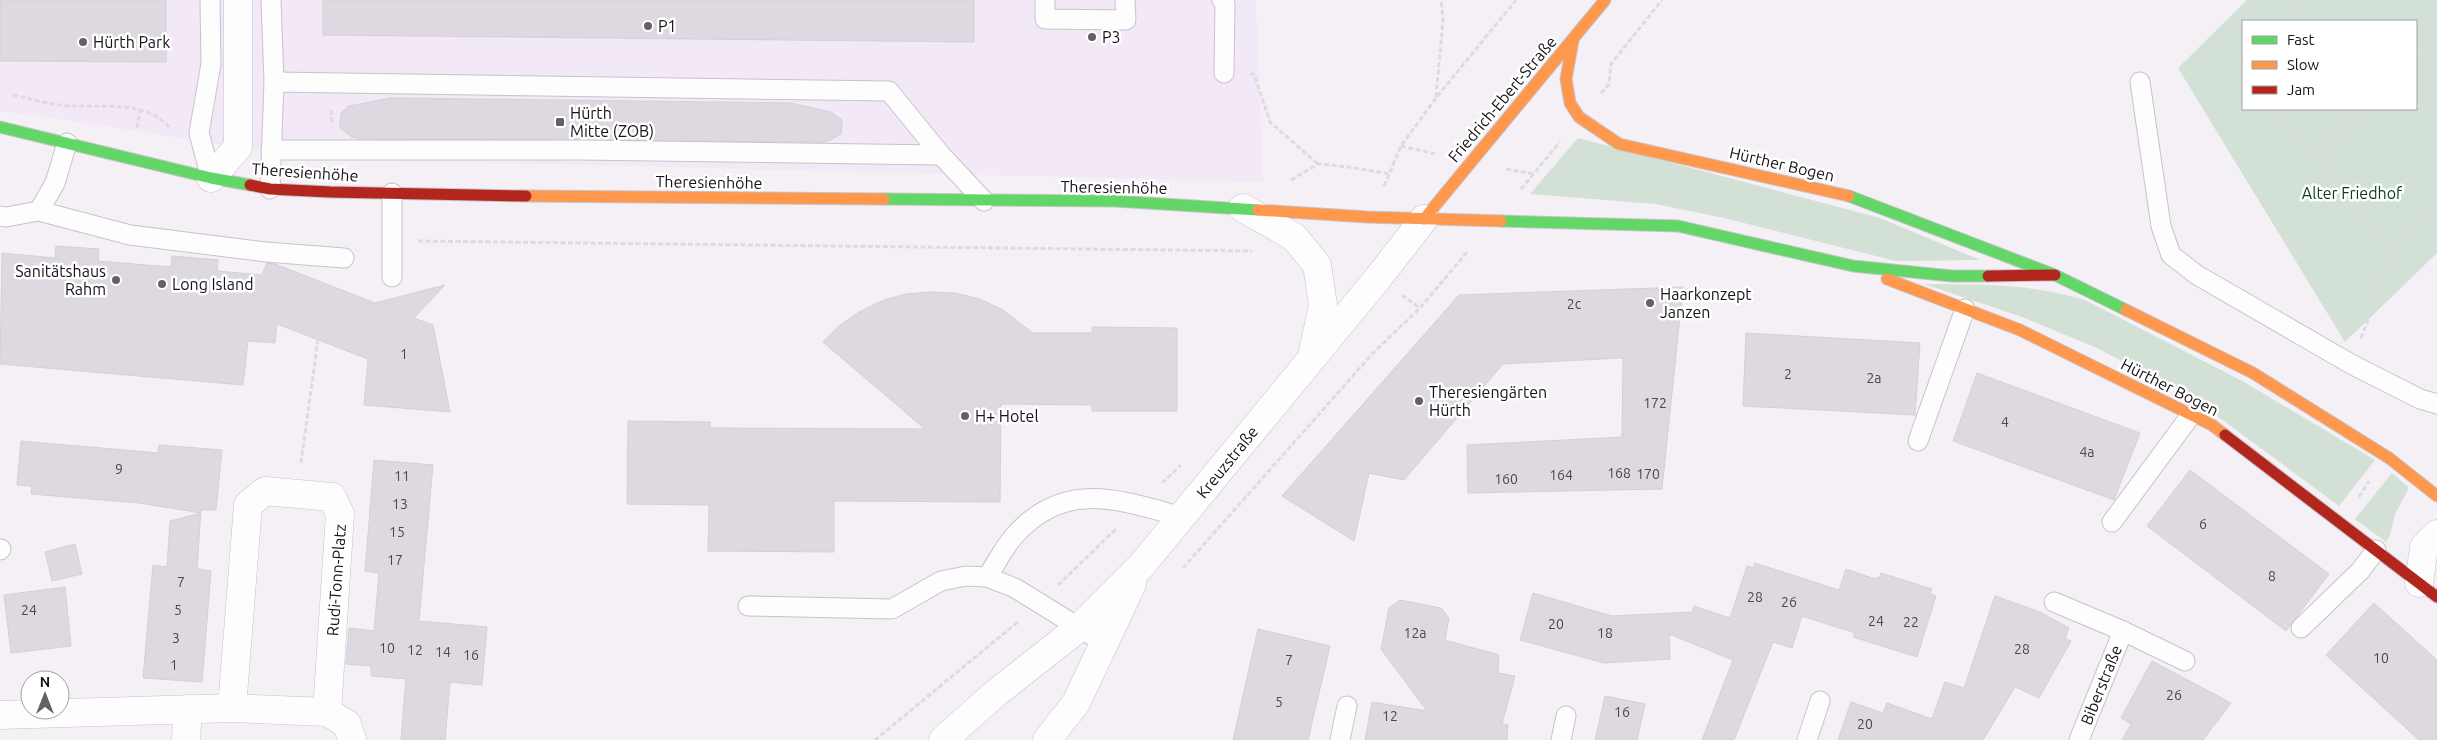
<svg xmlns="http://www.w3.org/2000/svg" width="2437" height="740" viewBox="0 0 2437 740" font-family="Ubuntu,sans-serif">
	<rect width="100%" height="100%" fill="#f4f0f6"/>
	<polygon fill="#f2e8f6" points="0,0 1256,0 1263,182 305,158 74,121 0,111"/>
	<g fill="#d2e0d5" fill-rule="evenodd">
		<path d="M2247 0H2437V253L2345 342 2178 68ZM2416 21V109H2243V21Z"/>
		<polygon points="1578,138 1880,218 1980,260 1896,261 1724,218 1656,204 1530,194"/>
		<path d="M1924 284C1981 285 2029 283 2085 300L2244 382 2375 460 2339 506 2216 415 2158 380 2097 348 2022 317Z"/>
		<polygon points="2392,473 2409,488 2395,514 2390,535 2386,542 2355,519"/>
	</g>
	<g fill="#ded8e1" stroke="#d4d0d6">
		<polygon points="0,0 166,0 166,62 0,61"/>
		<polygon points="323,0 974,0 974,42 323,35"/>
		<polygon points="391,98 791,103 831,112 842,120 841,134 826,142 362,139 352,137 340,128 341,113 349,106"/>
		<polygon points="56,246 99,249 98,261 171,267 172,256 218,260 217,271 262,275 267,263 275,264 375,303 445,285 414,318 433,325 450,412 364,405 368,359 277,324 275,343 248,341 243,385 0,364 2,253 55,258"/>
		<polygon points="1683,287 1662,489 1468,493 1467,445 1622,437 1623,358 1503,364 1404,480 1369,473 1354,541 1282,496 1459,295"/>
		<polygon points="929,292 955,293 980,299 1003,310 1033,333 1092,333 1092,327 1177,328 1177,411 1092,411 1092,405 1001,404 1000,502 834,501 834,552 708,551 709,505 627,504 628,421 710,422 710,428 925,429 823,342 840,325 861,311 884,300 906,294"/>
		<polygon points="1746,333 1920,343 1915,415 1743,406"/>
		<polygon points="1977,373 2140,433 2114,500 1953,441"/>
		<polygon points="21,441 158,453 159,445 222,450 216,510 201,510 197,569 211,571 202,682 143,678 153,565 167,567 170,521 201,513 139,503 31,494 32,486 17,485"/>
		<polygon points="374,460 433,465 419,621 487,627 482,685 450,682 445,740 401,740 406,679 371,676 371,666 346,664 349,628 374,631 379,573 365,571"/>
		<polygon points="2190,470 2329,574 2286,631 2147,526"/>
		<polygon points="75,544 82,574 52,581 45,552"/>
		<polygon points="1755,563 1839,590 1846,569 1872,578 1879,578 1881,573 1932,589 1930,594 1936,596 1917,657 1853,637 1855,633 1802,616 1792,648 1773,642 1734,740 1702,740 1733,660 1669,634 1670,659 1604,663 1520,640 1533,593 1612,616 1692,612 1694,606 1730,618 1747,566 1753,568"/>
		<polygon points="65,587 71,646 11,653 4,595"/>
		<polygon points="1995,596 2040,612 2069,628 2065,638 2071,641 2039,698 2015,687 1983,740 1838,740 1851,702 1883,713 1887,703 1932,719 1945,682 1964,688"/>
		<polygon points="1400,600 1441,608 1449,618 1445,640 1499,655 1498,673 1515,676 1502,724 1508,725 1507,740 1365,740 1372,702 1427,711 1381,649 1389,608"/>
		<polygon points="2374,603 2437,660 2437,740 2419,740 2326,655"/>
		<polygon points="1258,629 1330,646 1308,740 1233,740"/>
		<polygon points="2152,661 2231,703 2203,740 2122,740 2131,724 2121,718"/>
		<polygon points="1605,696 1645,704 1637,740 1595,740"/>
	</g>
	<g fill="none" stroke-linecap="round" stroke-linejoin="round">
		<defs>
			<g id="lane">
				<polyline points="210,0 211,64 199,133 211,178"/>
				<polyline points="271,0 274,82"/>
				<polyline points="1045,0 1045,19 1126,20 1125,0"/>
				<polyline points="1222,0 1225,4 1224,73"/>
				<polyline points="2140,82 2161,226 2171,255 2197,275 2351,364 2420,399 2437,404"/>
				<polyline points="271,150 581,150 941,155"/>
				<polyline points="270,189 274,82 889,91 941,155 984,201"/>
				<polyline points="392,193 392,277"/>
				<polyline points="39,211 130,235 266,252 344,258"/>
				<polyline points="0,216 6,217 39,211 55,183 67,143"/>
				<polyline points="1918,441 1965,309"/>
				<polyline points="2112,522 2191,415"/>
				<polyline points="0,550 1,549"/>
				<path d="M987 577C996 564 1004 547 1015 535 1065 479 1120 500 1182 517"/>
				<polyline points="2054,602 2123,631 2185,661"/>
				<polyline points="748,606 892,609 941,581 966,576 987,577 1015,588 1104,643"/>
				<polyline points="2301,628 2360,571 2376,550"/>
				<polyline points="1340,740 1347,706"/>
				<polyline points="1561,740 1566,716"/>
				<polyline points="1807,740 1820,701"/>
				<polyline points="2079,740 2123,631"/>
			</g>
			<g id="street">
				<polyline points="211,178 238,147 238,0"/>
				<polyline points="1243,208 1294,237 1317,265 1323,305 1313,352"/>
				<polyline points="2419,583 2424,547 2437,534"/>
				<polyline points="327,712 347,724 352,740"/>
				<polyline points="0,715 232,708 327,712 340,514 332,497 265,491 248,505 232,708"/>
				<polyline points="186,740 188,709"/>
				<polyline points="943,740 996,693 1080,627 1141,566 1378,278 1424,219"/>
				<polyline points="1047,740 1076,703 1132,584"/>
			</g>
			<g id="fast">
				<polyline points="0,127 211,178 250,185"/>
				<polyline points="1849,196 2055,275 2126,310"/>
				<polyline points="884,199 1115,201 1258,210"/>
				<polyline points="1501,221 1678,226 1853,266 1952,276 1988,276"/>
			</g>
			<g id="slow">
				<polyline points="1573,40 1566,79 1570,103 1579,117 1619,144 1849,196"/>
				<polyline points="526,196 884,199"/>
				<polyline points="1258,210 1367,217 1501,221"/>
				<polyline points="1424,219 1605,0"/>
				<polyline points="1887,279 2020,330 2212,425 2225,435"/>
				<polyline points="2126,310 2253,373 2389,458 2437,496"/>
			</g>
			<g id="jam">
				<polyline points="250,185 270,189 330,192 526,196"/>
				<polyline points="1988,276 2055,275"/>
				<polyline points="2225,435 2437,597"/>
			</g>
		</defs>
		<use href="#lane" stroke="#c7c3c9" stroke-width="21"/>
		<use href="#street" stroke="#c7c3c9" stroke-width="29"/>
		<use href="#fast" stroke="#c7c3c9" stroke-width="13"/>
		<use href="#slow" stroke="#c7c3c9" stroke-width="13"/>
		<use href="#jam" stroke="#c7c3c9" stroke-width="13"/>
		<g stroke="#dcdbdd" stroke-width="3" stroke-dasharray="5 2.5" stroke-linecap="butt">
			<polyline points="2435,0 2437,2"/>
			<polyline points="2285,21 2308,0"/>
			<polyline points="2416,58 2437,38"/>
			<polyline points="2243,60 2240,64 2243,68"/>
			<polyline points="1250,74 1254,74 1270,122 1318,164"/>
			<polyline points="1601,93 1609,84 1611,64 1662,0"/>
			<path d="M13 95C31 99 51 105 70 106 104 108 146 99 171 129"/>
			<polyline points="1436,97 1443,19 1441,0"/>
			<polyline points="2277,109 2389,250 2437,205"/>
			<polyline points="331,110 332,123"/>
			<polyline points="137,128 140,109"/>
			<polyline points="1401,146 1436,154"/>
			<polyline points="2315,156 2364,109"/>
			<polyline points="1506,169 1534,174"/>
			<polyline points="1291,180 1318,164 1349,167 1390,174"/>
			<polyline points="1384,186 1401,146 1436,98 1516,0"/>
			<polyline points="1521,189 1560,142"/>
			<polyline points="418,241 1252,251"/>
			<polyline points="1402,295 1420,308"/>
			<polyline points="2361,338 2378,294 2389,250"/>
			<polyline points="301,463 318,339"/>
			<polyline points="1162,483 1181,465"/>
			<polyline points="2359,497 2369,481"/>
			<polyline points="1183,568 1373,353 1420,308 1468,251"/>
			<polyline points="1058,585 1117,528"/>
			<polyline points="875,740 1019,621"/>
		</g>
		<use href="#lane" stroke="#fdfdfe" stroke-width="19"/>
		<use href="#street" stroke="#fdfdfe" stroke-width="28"/>
		<use href="#fast" stroke="#63d668" stroke-width="11"/>
		<use href="#slow" stroke="#ff974d" stroke-width="11"/>
		<use href="#jam" stroke="#b3261e" stroke-width="11"/>
	</g>
	<g fill="#646065" stroke="#fff" stroke-width="2">
		<circle cx="648" cy="26" r="5"/>
		<circle cx="1092" cy="37" r="5"/>
		<circle cx="83" cy="42" r="5"/>
		<rect x="555" y="117" width="10" height="10" rx="2.5"/>
		<circle cx="116" cy="280" r="5"/>
		<circle cx="162" cy="284" r="5"/>
		<circle cx="1650" cy="303" r="5"/>
		<circle cx="1419" cy="401" r="5"/>
		<circle cx="965" cy="416" r="5"/>
	</g>
	<g text-anchor="middle" dominant-baseline="central" stroke-width="5" stroke-linejoin="round" paint-order="stroke">
		<g font-size="14" fill="#4b474d">
			<text x="1574" y="304">2c</text>
			<text x="404" y="354">1</text>
			<text x="1788" y="374">2</text>
			<text x="1874" y="378">2a</text>
			<text x="1655" y="403">172</text>
			<text x="2005" y="422">4</text>
			<text x="2087" y="452">4a</text>
			<text x="119" y="469">9</text>
			<text x="1619" y="473">168</text>
			<text x="1648" y="474">170</text>
			<text x="1561" y="475">164</text>
			<text x="402" y="476">11</text>
			<text x="1506" y="479">160</text>
			<text x="400" y="504">13</text>
			<text x="2203" y="524">6</text>
			<text x="397" y="532">15</text>
			<text x="395" y="560">17</text>
			<text x="2272" y="576">8</text>
			<text x="181" y="582">7</text>
			<text x="1755" y="597">28</text>
			<text x="1789" y="602">26</text>
			<text x="29" y="610">24</text>
			<text x="178" y="610">5</text>
			<text x="1876" y="621">24</text>
			<text x="1911" y="622">22</text>
			<text x="1556" y="624">20</text>
			<text x="1415" y="633">12a</text>
			<text x="1605" y="633">18</text>
			<text x="176" y="638">3</text>
			<text x="387" y="648">10</text>
			<text x="2022" y="649">28</text>
			<text x="415" y="650">12</text>
			<text x="443" y="652">14</text>
			<text x="471" y="655">16</text>
			<text x="2381" y="658">10</text>
			<text x="1289" y="660">7</text>
			<text x="174" y="665">1</text>
			<text x="2174" y="695">26</text>
			<text x="1279" y="702">5</text>
			<text x="1622" y="712">16</text>
			<text x="1390" y="716">12</text>
			<text x="1865" y="724">20</text>
		</g>
		<g font-size="16" fill="#161217" stroke="#fff" text-anchor="start">
			<text x="658" y="26">P1</text>
			<text x="1102" y="37">P3</text>
			<text x="93" y="42">Hürth Park</text>
			<text x="570" y="113">Hürth<tspan x="570" dy="18">Mitte (ZOB)</tspan></text>
			<text x="106" y="271" text-anchor="end">Sanitätshaus<tspan x="106" dy="18">Rahm</tspan></text>
			<text x="172" y="284">Long Island</text>
			<text x="1660" y="294">Haarkonzept<tspan x="1660" dy="18">Janzen</tspan></text>
			<text x="1429" y="392">Theresiengärten<tspan x="1429" dy="18">Hürth</tspan></text>
			<text x="975" y="416">H+ Hotel</text>
		</g>
		<g font-size="16" fill="#161217" stroke="#fff">
			<text transform="translate(1502 99) rotate(-50)">Friedrich-Ebert-Straße</text>
			<text transform="translate(1782 164) rotate(13)">Hürther Bogen</text>
			<text transform="translate(305 172) rotate(4)">Theresienhöhe</text>
			<text transform="translate(709 182) rotate(1)">Theresienhöhe</text>
			<text transform="translate(1114 187) rotate(1)">Theresienhöhe</text>
			<text transform="translate(2170 387) rotate(27)">Hürther Bogen</text>
			<text transform="translate(1227 462) rotate(-51)">Kreuzstraße</text>
			<text transform="translate(336 580) rotate(-86)">Rudi-Tonn-Platz</text>
			<text transform="translate(2101 685) rotate(-68)">Biberstraße</text>
		</g>
		<g font-size="16" fill="#0c3f1a" stroke="#fff">
			<text x="2352" y="193">Alter Friedhof</text>
		</g>
	</g>
	<rect x="2242" y="20" width="175" height="90" fill="#ffffff" stroke="#a2a0a2"/>
	<rect x="2252" y="36" width="25" height="8" fill="#63d668" stroke="#a2a0a2"/>
	<text x="2287" y="45" font-size="15" fill="#161217">Fast</text>
	<rect x="2252" y="61" width="25" height="8" fill="#ff974d" stroke="#a2a0a2"/>
	<text x="2287" y="70" font-size="15" fill="#161217">Slow</text>
	<rect x="2252" y="86" width="25" height="8" fill="#b3261e" stroke="#a2a0a2"/>
	<text x="2287" y="95" font-size="15" fill="#161217">Jam</text>
	<g transform="translate(45 695)"><circle r="24" fill="#ffffff" stroke="#a2a0a2"/>
	<path d="M0-4L9 19L0 12L-9 19Z" fill="#646065"/>
	<text y="-8" font-size="14" font-weight="bold" text-anchor="middle" fill="#161217">N</text>
	</g>
</svg>
